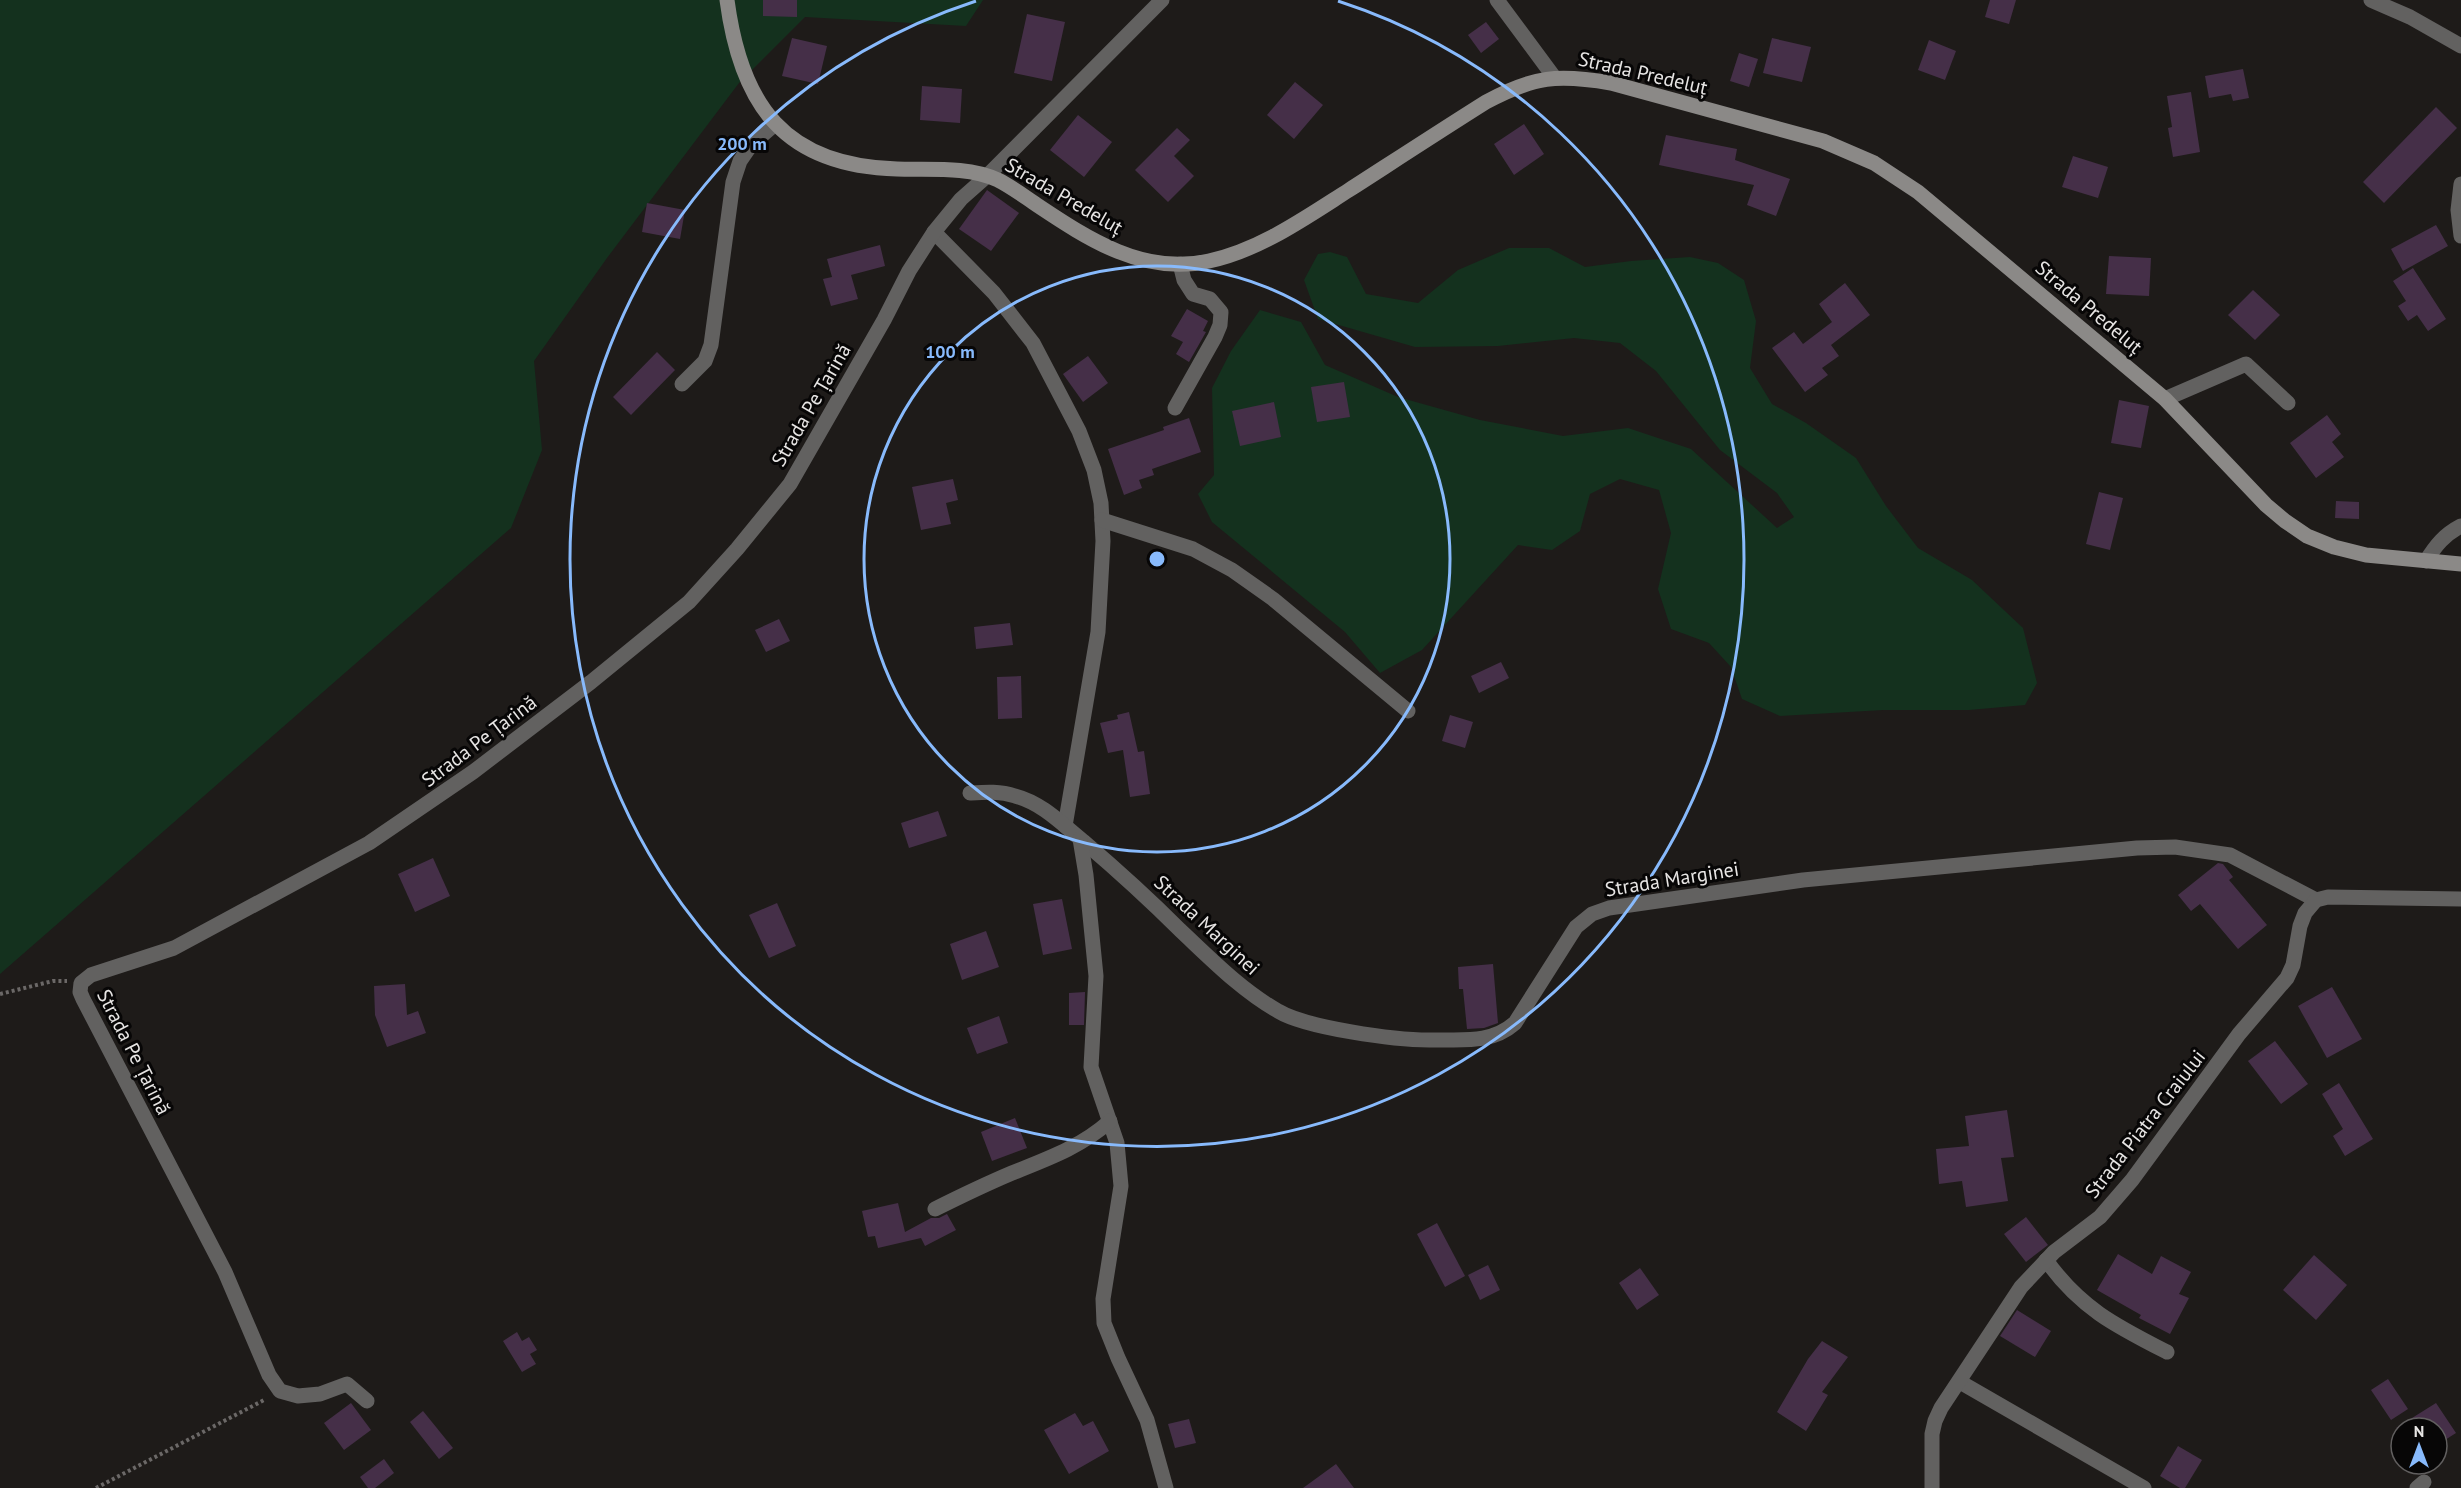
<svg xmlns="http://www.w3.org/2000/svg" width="2461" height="1488" viewBox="0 0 2461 1488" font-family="'PT Sans',sans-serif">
	<rect width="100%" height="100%" fill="#1e1b19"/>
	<g fill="#14311e">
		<polygon points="0,0 983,0 966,26 805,17 739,83 607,258 534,361 542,450 511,528 0,974"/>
		<polygon points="1509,248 1549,248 1585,267 1631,261 1690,257 1718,263 1744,280 1756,321 1750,368 1772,404 1806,423 1856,458 1886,506 1918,548 1972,580 2023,628 2037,683 2025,705 1969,710 1883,710 1780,716 1742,699 1731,667 1709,643 1671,629 1658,589 1671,533 1659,490 1620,479 1590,494 1580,531 1552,550 1518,545 1422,650 1380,673 1345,632 1212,522 1198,494 1214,475 1212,388 1231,351 1260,310 1301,322 1325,365 1398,397 1480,420 1563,436 1628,428 1691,449 1777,528 1794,517 1777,493 1720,450 1656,371 1620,343 1574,338 1498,346 1415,347 1318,319 1304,280 1318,254 1330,252 1347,257 1366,294 1418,303 1458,270"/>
	</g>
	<g fill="#452f48">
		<polygon points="763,0 797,0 797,17 763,16"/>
		<polygon points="1990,0 2016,0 2009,24 1985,17"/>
		<polygon points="1027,14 1065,22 1052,81 1014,73"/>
		<polygon points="1486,22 1499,39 1481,53 1468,35"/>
		<polygon points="792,38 827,46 818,84 782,76"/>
		<polygon points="1772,38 1811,47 1802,82 1763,73"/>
		<polygon points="1929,40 1956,51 1945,80 1918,70"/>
		<polygon points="1739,53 1758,59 1749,87 1730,81"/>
		<polygon points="2243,69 2249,98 2233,101 2231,94 2209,98 2205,76"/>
		<polygon points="1295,82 1323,105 1294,139 1267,115"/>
		<polygon points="922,86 962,89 960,123 920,120"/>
		<polygon points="2191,92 2200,152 2173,157 2168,128 2172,127 2167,96"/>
		<polygon points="2436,107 2457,128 2384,203 2363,182"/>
		<polygon points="1078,115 1112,142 1084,177 1050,150"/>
		<polygon points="1524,124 1544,154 1514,175 1494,144"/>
		<polygon points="1177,128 1190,140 1174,156 1194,176 1168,202 1135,170"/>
		<polygon points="1666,135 1737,149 1735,160 1790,179 1776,216 1747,205 1754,185 1659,165"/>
		<polygon points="2073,156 2108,167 2098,198 2062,187"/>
		<polygon points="987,190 1019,213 991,251 959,229"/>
		<polygon points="647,203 685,210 680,239 642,232"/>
		<polygon points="2436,225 2448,246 2403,271 2391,249"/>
		<polygon points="880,245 885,266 851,275 858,299 831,306 823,279 832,277 827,259"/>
		<polygon points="2109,256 2151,258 2149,296 2106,294"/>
		<polygon points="2413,268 2446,319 2428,331 2417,315 2408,321 2398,306 2406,301 2393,281"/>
		<polygon points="1845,283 1870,315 1831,345 1839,356 1822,368 1828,375 1805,392 1772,348 1794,332 1803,344 1832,322 1819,304"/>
		<polygon points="2253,290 2280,315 2255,340 2228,315"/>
		<polygon points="1187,309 1208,321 1203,331 1206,332 1189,362 1176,354 1183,342 1171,336"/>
		<polygon points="657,352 675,370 631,415 613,397"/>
		<polygon points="1088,356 1108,383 1083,402 1063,374"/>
		<polygon points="1344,382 1350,417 1317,422 1311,387"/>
		<polygon points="2119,400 2149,406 2141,448 2111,443"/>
		<polygon points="1274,402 1281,437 1240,446 1232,411"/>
		<polygon points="2327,415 2341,434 2332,442 2344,457 2316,478 2290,443"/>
		<polygon points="1189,418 1201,452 1152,469 1154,475 1139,480 1142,488 1124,495 1108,449 1164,430 1163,427"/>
		<polygon points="953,479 958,500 946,503 951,524 921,530 912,487"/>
		<polygon points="2099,492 2123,498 2110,550 2086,544"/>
		<polygon points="2336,501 2359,502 2359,519 2335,518"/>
		<polygon points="779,619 790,641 766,652 755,630"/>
		<polygon points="1010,623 1013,645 976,649 974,627"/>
		<polygon points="1501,662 1509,678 1479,693 1471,676"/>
		<polygon points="1021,676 1022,718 998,719 997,677"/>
		<polygon points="1129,712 1138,752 1144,751 1150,794 1130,797 1123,750 1108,753 1100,723 1118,719 1117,715"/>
		<polygon points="1450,715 1473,722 1465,748 1442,741"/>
		<polygon points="938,811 947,836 909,848 901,823"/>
		<polygon points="433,858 450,896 415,912 398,874"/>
		<polygon points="2218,863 2223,864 2233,877 2229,880 2267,925 2238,949 2200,904 2191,911 2178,895"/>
		<polygon points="1062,899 1072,949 1043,955 1033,904"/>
		<polygon points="777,903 796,946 769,958 749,915"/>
		<polygon points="986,931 999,967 962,980 950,944"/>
		<polygon points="1493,964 1498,1023 1484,1028 1467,1029 1463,989 1459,989 1458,967"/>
		<polygon points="405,984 407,1015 418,1011 426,1033 387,1047 375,1015 374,986"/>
		<polygon points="2332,987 2362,1039 2327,1058 2298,1006"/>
		<polygon points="1085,992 1084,1025 1069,1025 1069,993"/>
		<polygon points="999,1016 1008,1043 977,1054 967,1028"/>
		<polygon points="2275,1041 2308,1084 2281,1104 2248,1061"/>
		<polygon points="2339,1083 2373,1139 2345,1156 2333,1136 2343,1129 2322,1094"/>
		<polygon points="2007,1110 2014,1157 2001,1158 2008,1201 1966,1207 1962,1181 1939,1184 1936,1149 1969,1146 1965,1116"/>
		<polygon points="1015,1118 1027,1148 992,1161 981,1132"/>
		<polygon points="898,1203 905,1232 931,1218 939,1218 947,1214 956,1230 925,1246 921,1238 878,1248 875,1236 868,1237 862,1211"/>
		<polygon points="2026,1217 2048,1245 2026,1262 2004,1234"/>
		<polygon points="1437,1223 1465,1276 1445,1287 1417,1234"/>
		<polygon points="2118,1254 2152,1274 2161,1256 2191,1272 2179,1294 2189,1298 2170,1334 2139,1318 2141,1315 2097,1290"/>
		<polygon points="2314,1255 2347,1285 2316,1320 2283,1290"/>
		<polygon points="1488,1265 1500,1290 1480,1300 1468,1275"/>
		<polygon points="1640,1268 1659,1295 1637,1310 1619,1283"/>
		<polygon points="2017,1310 2051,1331 2035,1357 2000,1336"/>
		<polygon points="517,1332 522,1341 529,1337 537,1350 530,1354 536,1364 522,1372 503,1341"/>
		<polygon points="1822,1341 1848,1357 1822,1392 1828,1395 1806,1431 1777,1412 1808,1359"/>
		<polygon points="2388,1379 2408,1409 2391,1420 2371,1390"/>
		<polygon points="351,1403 371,1430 344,1450 324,1423"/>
		<polygon points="2436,1403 2456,1433 2437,1445 2437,1428 2396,1428"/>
		<polygon points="423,1411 453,1448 439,1459 410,1422"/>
		<polygon points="1075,1413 1083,1426 1093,1421 1109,1451 1069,1474 1044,1430"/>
		<polygon points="1189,1419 1196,1443 1175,1448 1168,1424"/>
		<polygon points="2178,1446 2202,1460 2185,1488 2180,1488 2160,1476"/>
		<polygon points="384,1459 394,1473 375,1488 368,1488 360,1477"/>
		<polygon points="1336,1464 1354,1488 1303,1488"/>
	</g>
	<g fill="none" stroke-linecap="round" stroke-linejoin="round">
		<g stroke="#6b6867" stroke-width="4" stroke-dasharray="3 3" stroke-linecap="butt">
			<polyline points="0,994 53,981 67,981"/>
			<polyline points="96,1488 266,1399"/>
		</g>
		<g stroke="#626160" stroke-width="15">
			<polyline points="1497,0 1554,77"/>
			<polyline points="2371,0 2410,17 2461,46"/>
			<polyline points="2461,184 2458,210 2461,236"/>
			<polyline points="934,232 994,293 1033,343 1079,431 1094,470 1101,503 1103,541 1098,632 1065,826"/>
			<polyline points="682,384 705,361 711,345 733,182 740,161 751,145 775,124"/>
			<polyline points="2165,399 2246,364 2288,403"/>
			<polyline points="1175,408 1215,337 1220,325 1221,312 1210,299 1193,294 1184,280 1180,264"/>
			<polyline points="1102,520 1193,549 1232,570 1273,599 1408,711"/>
			<path d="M2426 561C2436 545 2444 535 2461 526"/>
			<path d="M970 793C986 792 1000 791 1015 796 1042 803 1062 824 1083 841 1117 870 1149 899 1180 930 1211 959 1241 990 1278 1011 1306 1028 1395 1040 1429 1040 1460 1039 1490 1045 1515 1023L1576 927 1592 914 1609 908 1803 880 2137 848 2175 847 2230 855 2316 900"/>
			<polyline points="1080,839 1086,875 1096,976 1091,1067 1117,1143 1121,1186 1103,1299 1104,1323 1118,1358 1147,1420 1166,1488"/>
			<path d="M935 1209C961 1196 986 1184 1012 1173 1047 1159 1081 1147 1110 1121"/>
			<path d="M2046 1260C2080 1308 2116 1326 2167 1352"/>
			<polyline points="1960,1382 2144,1488"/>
			<polyline points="367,1401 347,1384 320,1394 298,1396 280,1391 269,1375 225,1272 83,999 80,992 81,983 91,975 174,948 369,843 473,772 591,682 689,602 737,549 790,484 884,320 909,271 934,232 961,199 987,176 1162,0"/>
			<polyline points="1932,1488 1932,1434 1935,1421 1941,1408 2021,1287 2054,1252 2100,1217 2132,1180 2239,1034 2287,978 2293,965 2300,926 2305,913 2316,900 2328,897 2461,899"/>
			<polyline points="2417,1488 2424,1482"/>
		</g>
		<path stroke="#8b8987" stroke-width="15" d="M727 0C741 106 785 166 897 169 930 170 968 166 998 180 1012 187 1025 197 1037 205 1088 239 1144 276 1209 261 1260 250 1305 218 1349 190 1394 161 1440 131 1486 102 1534 76 1558 74 1611 83L1823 141 1874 163 1918 192 2165 399 2266 505 2285 521 2307 536 2334 547 2366 555 2461 564"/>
	</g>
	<g fill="none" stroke="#88bafc" stroke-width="3">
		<circle cx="1157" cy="559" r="293"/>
		<path d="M1338 1A587 587 0 1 1 976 1"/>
	</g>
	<g text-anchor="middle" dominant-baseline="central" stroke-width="6" stroke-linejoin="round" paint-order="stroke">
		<g font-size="20" fill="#e7e5e4" stroke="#070606">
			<text transform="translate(1643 73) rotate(13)">Strada Predeluț</text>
			<text transform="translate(1064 196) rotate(30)">Strada Predeluț</text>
			<text transform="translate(2089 307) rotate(40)">Strada Predeluț</text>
			<text transform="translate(811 405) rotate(-60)">Strada Pe Țarină</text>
			<text transform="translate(479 741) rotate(-37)">Strada Pe Țarină</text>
			<text transform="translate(1672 879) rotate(-9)">Strada Marginei</text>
			<text transform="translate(1207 925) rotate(43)">Strada Marginei</text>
			<text transform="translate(134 1052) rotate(63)">Strada Pe Țarină</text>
			<text transform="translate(2145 1124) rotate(-52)">Strada Piatra Craiului</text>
		</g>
	</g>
	<circle cx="1157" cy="559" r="9" fill="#88bafc" stroke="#070606" stroke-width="3"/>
	<g font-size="18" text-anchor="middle" font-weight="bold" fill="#88bafc" stroke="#070606" stroke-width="6" stroke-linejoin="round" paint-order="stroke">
		<text x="742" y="150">200 m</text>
		<text x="950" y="358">100 m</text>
	</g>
	<g transform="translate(2419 1446)"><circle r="28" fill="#070606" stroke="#615f5f" stroke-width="1.5"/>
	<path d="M0-4.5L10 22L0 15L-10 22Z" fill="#88bafc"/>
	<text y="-9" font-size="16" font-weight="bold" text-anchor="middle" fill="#e7e5e4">N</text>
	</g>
</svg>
